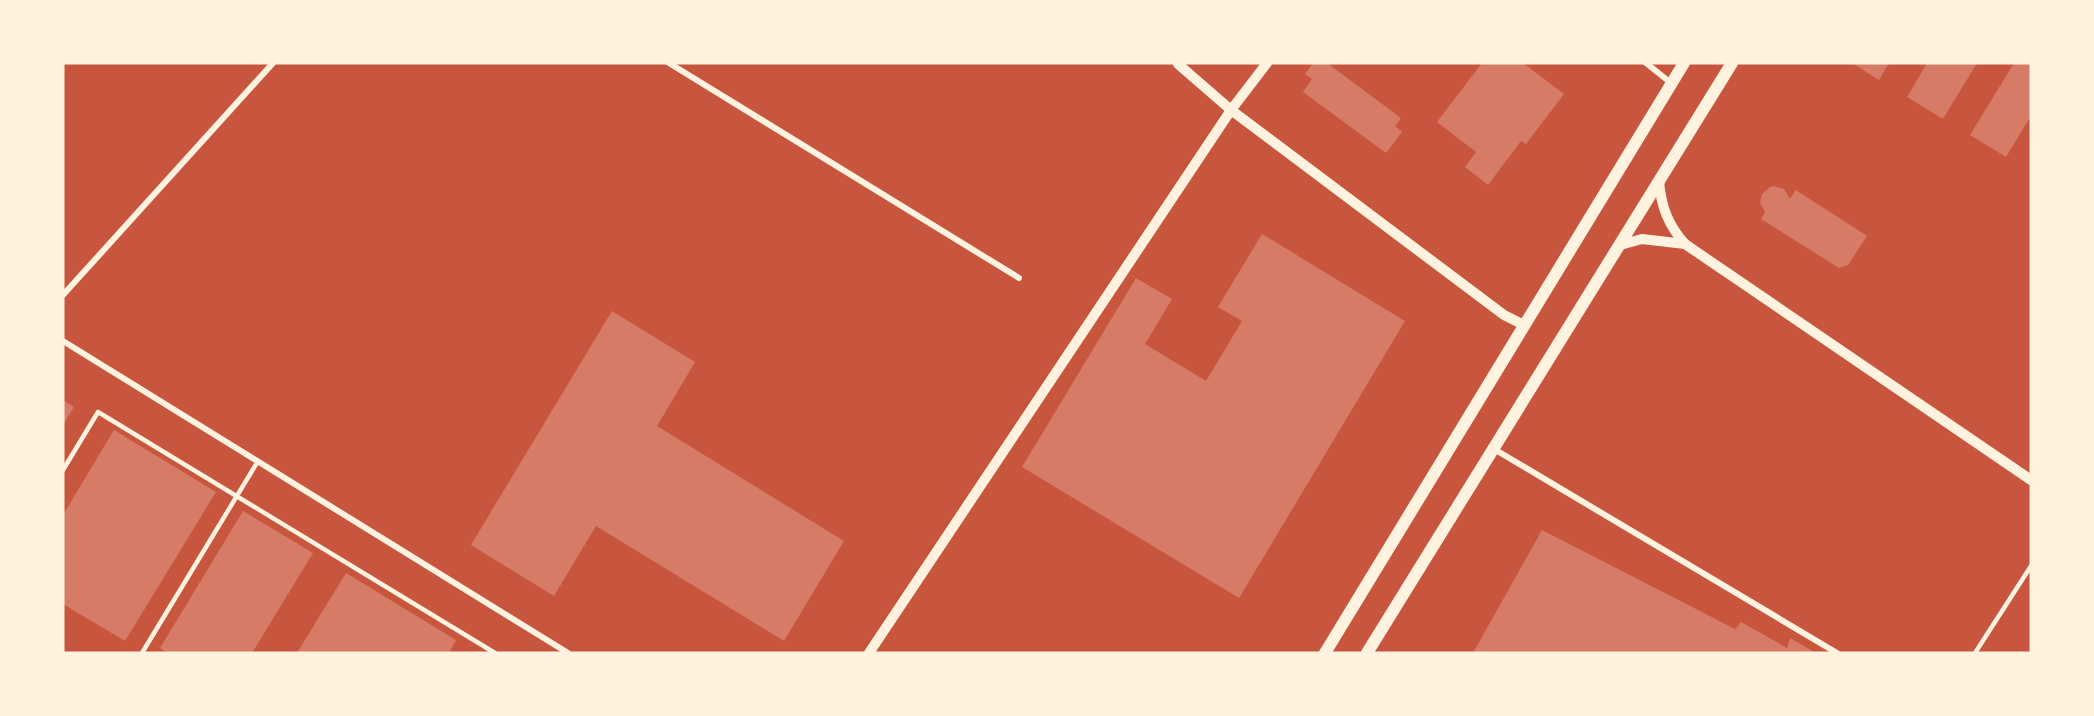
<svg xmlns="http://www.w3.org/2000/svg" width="2094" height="716" viewBox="0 0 2094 716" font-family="'Open Sans',sans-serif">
	<rect width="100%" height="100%" fill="#c8553d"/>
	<g fill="#d67c66">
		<polygon points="1313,63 1327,63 1401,118 1395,126 1402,132 1386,153 1303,92 1312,79 1305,74"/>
		<polygon points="1482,63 1523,63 1564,94 1526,144 1521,141 1488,185 1465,167 1476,152 1437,122"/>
		<polygon points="1852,63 1889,63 1879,80"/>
		<polygon points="1927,63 1977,63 1943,119 1907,97"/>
		<polygon points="2014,63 2031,63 2031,116 2006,157 1970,135"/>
		<polygon points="1774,186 1784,189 1790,199 1796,190 1867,236 1848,265 1839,268 1761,219 1765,212 1760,203 1762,194 1770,187"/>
		<polygon points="1262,234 1405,321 1239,598 1022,467 1136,278 1172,299 1145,344 1206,381 1242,321 1218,307"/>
		<polygon points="612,311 695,362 657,426 844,541 784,641 596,526 554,596 471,545"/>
		<polygon points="63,400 74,407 63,425"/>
		<polygon points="114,430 216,492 125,641 63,604 63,515"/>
		<polygon points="243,511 313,553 252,653 168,653 160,648"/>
		<polygon points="1542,530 1735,629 1741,622 1787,648 1790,638 1816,653 1473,653"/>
		<polygon points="346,573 456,640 449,653 297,653"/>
	</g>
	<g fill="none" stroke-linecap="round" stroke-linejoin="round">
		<g stroke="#fff3e0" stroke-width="4.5">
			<polyline points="63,470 98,412 495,653"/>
			<polyline points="142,653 258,461"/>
			<polyline points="1975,653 2031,566"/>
		</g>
		<g stroke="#fff3e0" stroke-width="6">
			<polyline points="669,63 1019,278"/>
			<polyline points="1646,63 1671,83"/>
			<polyline points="63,295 273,63"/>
			<polyline points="63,341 568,653"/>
			<polyline points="1494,449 1837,653"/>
		</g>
		<g stroke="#fff3e0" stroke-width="10">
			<polyline points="1178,64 1231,110 1504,315 1524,325"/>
			<path d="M1659 181C1661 206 1668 225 1685 244L2031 480"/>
			<polyline points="1620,245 1642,239 1685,244"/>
			<polyline points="869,653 1231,110 1267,63"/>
		</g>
		<g stroke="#fff3e0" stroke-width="12">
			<polyline points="1325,653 1684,63"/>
			<polyline points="1367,653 1732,63"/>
		</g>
	</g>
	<rect width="2094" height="716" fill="none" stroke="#fff3e0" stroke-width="129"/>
</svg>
